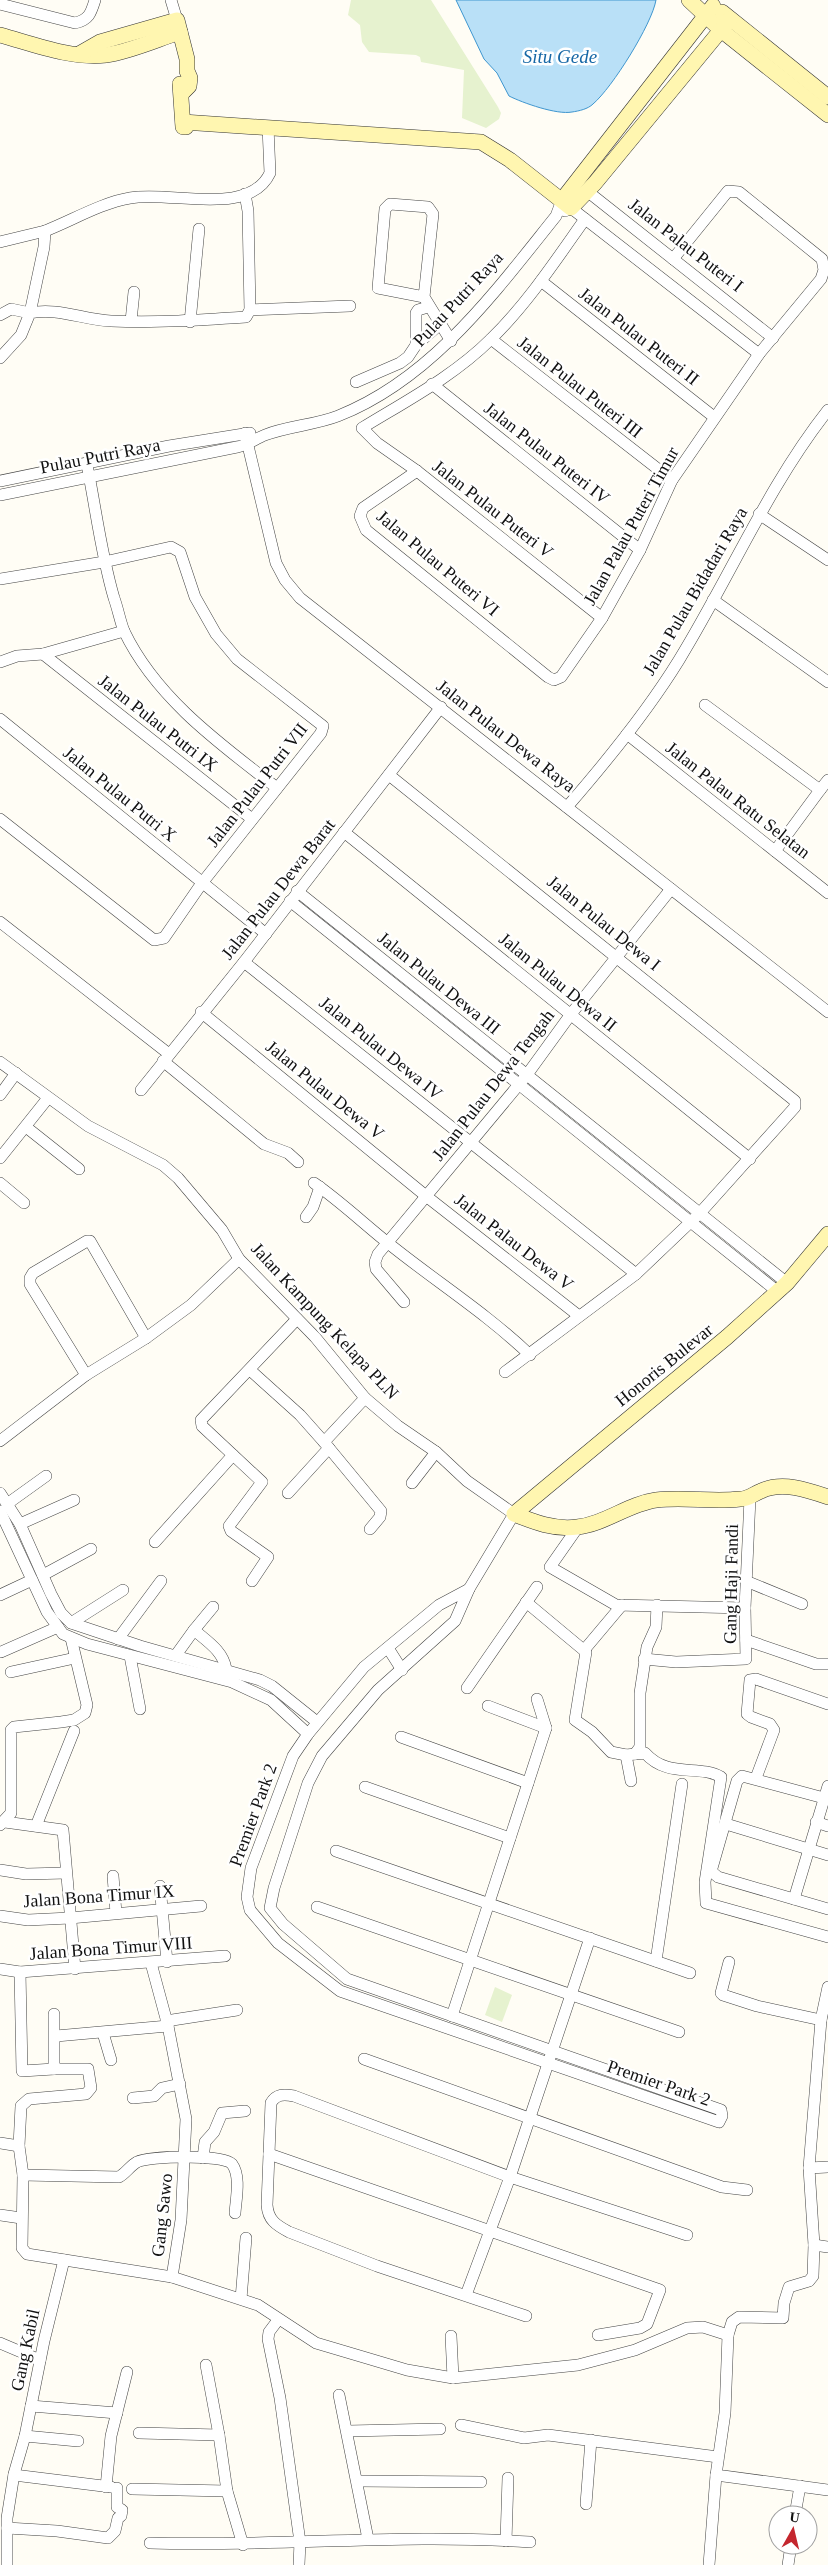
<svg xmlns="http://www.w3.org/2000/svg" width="828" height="2565" viewBox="0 0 828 2565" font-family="Georgia,serif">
	<rect width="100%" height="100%" fill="#fffdf5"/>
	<g fill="#e6f2cf">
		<polygon points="351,0 431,0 498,107 501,113 499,119 486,128 462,118 464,70 421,62 420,57 416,55 369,52 362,42 360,25 348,15"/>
		<polygon points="495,1987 512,1995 502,2022 485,2015"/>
	</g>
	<path fill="#b9e0f7" stroke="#3f96cf" d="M456 0H656C652 24 612 88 593 104 588 109 579 111 572 112 557 115 523 103 509 96L497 73 484 59Z"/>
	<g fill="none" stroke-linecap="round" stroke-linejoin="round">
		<defs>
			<g id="street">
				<polyline points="171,0 177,20"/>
				<path d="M0 4 75 23C89 20 91 13 95 0"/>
				<polyline points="587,191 773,338"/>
				<polyline points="565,211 571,208 759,354"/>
				<path d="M585 219C556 260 527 304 491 339 454 376 406 401 362 428L377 443 417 471 602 618"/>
				<path d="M45 231C73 220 101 203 130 198 169 190 249 218 270 173L268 127"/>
				<polyline points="0,242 45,231 44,247 30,313 11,309 0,315"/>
				<polyline points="541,281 714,417"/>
				<polyline points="424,297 378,288 385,209 390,204 428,207 433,214 424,297 451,341"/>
				<polyline points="250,310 350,306"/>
				<polyline points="131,321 134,292"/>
				<polyline points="190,322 199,229"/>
				<polyline points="491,339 672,480"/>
				<polyline points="416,345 416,313 418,310 428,307"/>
				<path d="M0 358 21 335 30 313C57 307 84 320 111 321 156 323 201 320 246 317L250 310 248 211 245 194"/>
				<polyline points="356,382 400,363 408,357 416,345 439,325"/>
				<polyline points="432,384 640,550"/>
				<polyline points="245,433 276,563 285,580 300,598 828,1012"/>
				<path d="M87 465C96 509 101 554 114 598 118 609 120 621 124 631 156 698 220 744 277 788"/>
				<polyline points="417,471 363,508 360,516 366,530 548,677 554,680 561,677 602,618 640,550 672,480 759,354 821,279 824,270 822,259 739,192 728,191 673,259"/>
				<polyline points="0,481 169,446 250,433"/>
				<path d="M0 495 237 447C247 445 255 439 265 435 288 426 315 425 338 416 432 379 495 292 556 216L562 200"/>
				<polyline points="759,514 828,560"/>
				<polyline points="0,579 104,562 171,547 180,552 195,597 216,634 237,659 323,726 321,733 202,883 164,938 154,940 0,819"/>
				<polyline points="713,600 828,682"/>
				<polyline points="43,654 252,819"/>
				<polyline points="0,662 17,656 43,654 124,631"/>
				<polyline points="705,705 820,790 775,851"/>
				<polyline points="0,719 266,934"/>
				<polyline points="627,734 828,893"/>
				<polyline points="389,775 795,1101 795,1107 700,1213 636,1274 505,1372"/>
				<polyline points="820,790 828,780"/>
				<path d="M567 807C607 761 647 712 679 660 730 577 768 486 828 410"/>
				<polyline points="344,832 750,1159"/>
				<polyline points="297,891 787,1283"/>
				<polyline points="290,901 778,1292"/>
				<polyline points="0,922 169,1054"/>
				<polyline points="244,962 636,1274"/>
				<polyline points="201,1012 426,1196 579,1316"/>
				<polyline points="163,1061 264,1144 288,1153 298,1162"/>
				<polyline points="0,1062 88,1126 163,1165 178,1178 222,1230 239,1259 315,1337 365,1398 398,1426 436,1452 467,1481 514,1514 469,1589"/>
				<polyline points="141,1090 244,962 441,707"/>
				<polyline points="0,1095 16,1073"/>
				<polyline points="26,1127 79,1169"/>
				<polyline points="0,1158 48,1098"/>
				<polyline points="0,1183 24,1203"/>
				<path d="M314 1183C340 1201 363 1223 388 1243 435 1281 486 1313 530 1355"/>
				<polyline points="306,1217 313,1207 320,1187"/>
				<polyline points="404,1302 376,1269 375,1262 378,1254 526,1076 571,1014 671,889"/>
				<polyline points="250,1370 300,1415 324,1442 381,1511 380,1517 370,1529"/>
				<polyline points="86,1375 30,1284 30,1278 33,1273 87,1241 90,1241 146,1338"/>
				<polyline points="0,1441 86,1375 146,1338 191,1305 239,1259"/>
				<polyline points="324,1442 365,1398"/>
				<polyline points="412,1483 436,1452"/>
				<polyline points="0,1493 20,1524 51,1594 61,1613 71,1623 140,1646 260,1680 272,1686 317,1722"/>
				<polyline points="288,1493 329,1448"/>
				<polyline points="7,1504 46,1476"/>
				<polyline points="0,1511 47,1612 63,1634 87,1644 232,1682 271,1700 308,1734"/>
				<polyline points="20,1524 74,1500"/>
				<polyline points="578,1527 550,1567 616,1605 745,1608"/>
				<polyline points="155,1542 233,1455"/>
				<polyline points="43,1575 91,1549"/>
				<polyline points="252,1581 268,1557 231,1531 229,1526 262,1482 202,1426 201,1420 297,1319"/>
				<polyline points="746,1581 802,1604"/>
				<polygon points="469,1589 455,1621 378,1690 322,1756 308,1783 274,1888 270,1908 283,1924 347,1979 721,2110 722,2116 719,2122 340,1991 278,1943 250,1910 247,1897 251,1868 293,1756 308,1734 364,1667 439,1605"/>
				<polyline points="0,1595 32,1580"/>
				<path d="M526 1602 586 1652 575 1720 592 1732 611 1752 626 1755 645 1753C668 1779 699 1764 721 1777L705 1882 706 1903 828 1937"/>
				<path d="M213 1607 194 1630C208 1642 223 1651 226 1669"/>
				<polyline points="71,1623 123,1590"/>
				<polyline points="118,1639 161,1581"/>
				<polyline points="746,1640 816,1664 828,1664"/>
				<polyline points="388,1648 402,1670"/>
				<polyline points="585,1649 622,1605"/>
				<polyline points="1,1652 58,1627"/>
				<polyline points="176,1655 194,1630"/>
				<polyline points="130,1656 140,1709"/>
				<polyline points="644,1659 676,1662 746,1659 745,1608 750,1498"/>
				<polyline points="11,1672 75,1658"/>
				<polyline points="467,1688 537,1587"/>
				<polyline points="488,1706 546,1728"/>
				<polyline points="401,1737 528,1783"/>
				<polyline points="635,1754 640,1747 640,1693 647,1647 656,1627 657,1605"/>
				<polyline points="626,1755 631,1781"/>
				<polyline points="756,1778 774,1730 770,1724 751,1717 747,1714 750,1680 756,1679 828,1704"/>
				<polyline points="365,1787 510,1838"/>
				<polyline points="824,1798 742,1776 737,1781 712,1868 712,1872 718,1877 828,1909"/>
				<polyline points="5,1822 63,1830 75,1969"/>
				<polyline points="816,1822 828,1826"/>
				<polyline points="726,1824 828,1855"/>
				<polyline points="0,1825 11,1813 11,1730 14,1727 61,1722 74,1720 85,1713 87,1705 71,1638"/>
				<polyline points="36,1826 74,1731"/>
				<polyline points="336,1851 690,1973"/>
				<polyline points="0,1870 26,1874 66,1873"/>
				<polyline points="113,1876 116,1913"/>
				<polyline points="160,1886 167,1962"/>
				<polyline points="794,1899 828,1786"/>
				<polyline points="317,1907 679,2032"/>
				<polyline points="0,1916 28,1920 70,1918 201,1906"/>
				<polyline points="656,1961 682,1784"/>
				<polyline points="729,1962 721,1993 723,1995 757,2006 821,2020"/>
				<polyline points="151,1963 168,2026 186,2119 181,2220 172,2277"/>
				<polyline points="0,1969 20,1972 225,1956"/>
				<polyline points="20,1972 22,2071 54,2069"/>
				<polyline points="828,1987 821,2020 809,2168 814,2245 813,2276 809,2281 789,2287 784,2303 783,2318 739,2317 732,2322 728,2335 725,2413 716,2475 828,2490"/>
				<polyline points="54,2014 54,2069 88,2069 91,2088 86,2094 29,2099 21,2106 19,2146 23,2175 22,2248 27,2254 172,2277 258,2305 316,2343 407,2370 453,2378 578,2365 635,2350 687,2328 703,2327 728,2335"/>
				<polyline points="452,2016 546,1728 537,1699"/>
				<polyline points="166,2021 237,2010"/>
				<polyline points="103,2033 111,2060"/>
				<polyline points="56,2036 168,2026"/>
				<polyline points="364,2059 722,2187 747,2190"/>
				<polyline points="133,2098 154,2096 162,2088 180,2084"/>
				<polyline points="0,2143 19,2146"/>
				<polyline points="269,2154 660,2290 647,2324 640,2328 598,2335"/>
				<polyline points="203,2158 205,2142 214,2132 222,2113 245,2111"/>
				<polyline points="809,2168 828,2167"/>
				<path d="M23 2175 119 2177C126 2173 130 2166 137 2162 149 2156 223 2154 232 2164 241 2176 236 2199 235 2213"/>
				<polyline points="0,2215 21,2218"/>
				<polyline points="814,2245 828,2247"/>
				<polyline points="466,2295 510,2177 590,1938"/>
				<polyline points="241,2299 246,2238"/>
				<path d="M526 2316 377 2266 289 2232C276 2225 268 2220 267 2205L271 2103C276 2094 284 2094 294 2096L510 2177 687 2235"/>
				<polyline points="278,2320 269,2332 268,2339 280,2398 300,2542 299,2565"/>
				<polyline points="451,2336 453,2378"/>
				<polyline points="0,2343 40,2360"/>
				<polyline points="206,2365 219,2435 227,2491 243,2545"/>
				<polyline points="339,2395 368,2539"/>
				<polyline points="31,2406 117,2413"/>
				<polyline points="461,2425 524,2438 548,2435 718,2457"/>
				<polyline points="348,2431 440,2429"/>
				<polyline points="139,2433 219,2435"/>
				<polyline points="25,2436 78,2441"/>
				<polyline points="14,2475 111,2487"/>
				<polyline points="358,2481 481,2482"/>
				<polyline points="106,2487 111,2436 127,2372"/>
				<polyline points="132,2489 227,2491"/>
				<polyline points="586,2504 591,2440"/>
				<polyline points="795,2515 800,2486"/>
				<polyline points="7,2528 57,2531 108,2538 115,2531 118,2518 121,2516 122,2510 117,2507 117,2488"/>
				<polyline points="506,2541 508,2478"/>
				<path d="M150 2543C276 2547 403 2533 530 2542"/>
				<polyline points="7,2565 7,2518 14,2474 25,2436 44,2341 64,2260"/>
				<polyline points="709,2565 716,2475"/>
				<polyline points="788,2565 791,2545"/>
			</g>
			<g id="secondary">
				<polyline points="689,0 721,30 828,115"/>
				<polyline points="722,12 828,97"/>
				<path d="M0 35C33 44 71 59 106 55 129 52 158 39 180 32"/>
				<polyline points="79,54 100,42 177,20 187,59 187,71 190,78 189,86 183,92"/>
				<polyline points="180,84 183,127 186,127"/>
				<polyline points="183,122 481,142 510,160 571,208 595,183 730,19"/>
				<polyline points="562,200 713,6"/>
				<path d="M828 1234 787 1283 727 1337 514 1514C534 1522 554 1530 577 1527 605 1524 628 1504 656 1500 685 1497 713 1502 740 1499 749 1499 753 1494 761 1491 782 1481 808 1490 828 1497"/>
			</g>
		</defs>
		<use href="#street" stroke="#444" stroke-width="12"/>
		<use href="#secondary" stroke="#333" stroke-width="16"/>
		<use href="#street" stroke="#fff" stroke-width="11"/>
		<use href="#secondary" stroke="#fff6b0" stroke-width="15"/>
	</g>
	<g text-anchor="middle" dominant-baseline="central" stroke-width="5" stroke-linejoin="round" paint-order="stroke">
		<g font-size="18" fill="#111" stroke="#fff">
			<text transform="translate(686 245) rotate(38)">Jalan Palau Puteri I</text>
			<text transform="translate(458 299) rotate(-47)">Pulau Putri Raya</text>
			<text transform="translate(639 336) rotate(38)">Jalan Pulau Puteri II</text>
			<text transform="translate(580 387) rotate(38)">Jalan Pulau Puteri III</text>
			<text transform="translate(547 453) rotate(38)">Jalan Pulau Puteri IV</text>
			<text transform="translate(100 456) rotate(-11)">Pulau Putri Raya</text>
			<text transform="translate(493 509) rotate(38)">Jalan Pulau Puteri V</text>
			<text transform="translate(631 526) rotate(-61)">Jalan Palau Puteri Timur</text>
			<text transform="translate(438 563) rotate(40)">Jalan Pulau Puteri VI</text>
			<text transform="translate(695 591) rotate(-60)">Jalan Pulau Bidadari Raya</text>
			<text transform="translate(158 723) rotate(38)">Jalan Pulau Putri IX</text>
			<text transform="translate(506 736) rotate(38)">Jalan Pulau Dewa Raya</text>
			<text transform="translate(257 785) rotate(-52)">Jalan Pulau Putri VII</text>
			<text transform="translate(120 794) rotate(39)">Jalan Pulau Putri X</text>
			<text transform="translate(738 800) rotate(38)">Jalan Palau Ratu Selatan</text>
			<text transform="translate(278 889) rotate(-52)">Jalan Pulau Dewa Barat</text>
			<text transform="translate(604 923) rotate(39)">Jalan Pulau Dewa I</text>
			<text transform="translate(558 982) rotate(39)">Jalan Pulau Dewa II</text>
			<text transform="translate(439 983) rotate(39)">Jalan Pulau Dewa III</text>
			<text transform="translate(381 1048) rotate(39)">Jalan Pulau Dewa IV</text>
			<text transform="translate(493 1085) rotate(-52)">Jalan Pulau Dewa Tengah</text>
			<text transform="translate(325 1090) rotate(39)">Jalan Pulau Dewa V</text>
			<text transform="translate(514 1242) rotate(38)">Jalan Palau Dewa V</text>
			<text transform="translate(325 1321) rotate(47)">Jalan Kampung Kelapa PLN</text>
			<text transform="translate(664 1365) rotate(-39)">Honoris Bulevar</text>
			<text transform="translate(731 1584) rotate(-89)">Gang Haji Fandi</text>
			<text transform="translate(253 1815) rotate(-70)">Premier Park 2</text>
			<text transform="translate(99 1896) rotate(-4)">Jalan Bona Timur IX</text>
			<text transform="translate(111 1948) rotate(-4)">Jalan Bona Timur VIII</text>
			<text transform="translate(659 2083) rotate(19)">Premier Park 2</text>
			<text transform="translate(162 2215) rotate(-84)">Gang Sawo</text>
			<text transform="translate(25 2350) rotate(-78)">Gang Kabil</text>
		</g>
		<g font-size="19" font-style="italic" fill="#1768a6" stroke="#fff">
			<text x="560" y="56">Situ Gede</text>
		</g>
	</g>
	<g transform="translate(793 2530) rotate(8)"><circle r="24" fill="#ffffff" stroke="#a0a0a0"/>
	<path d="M0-4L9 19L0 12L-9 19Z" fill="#c4262e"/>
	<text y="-8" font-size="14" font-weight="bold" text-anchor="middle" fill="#111111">U</text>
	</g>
</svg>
